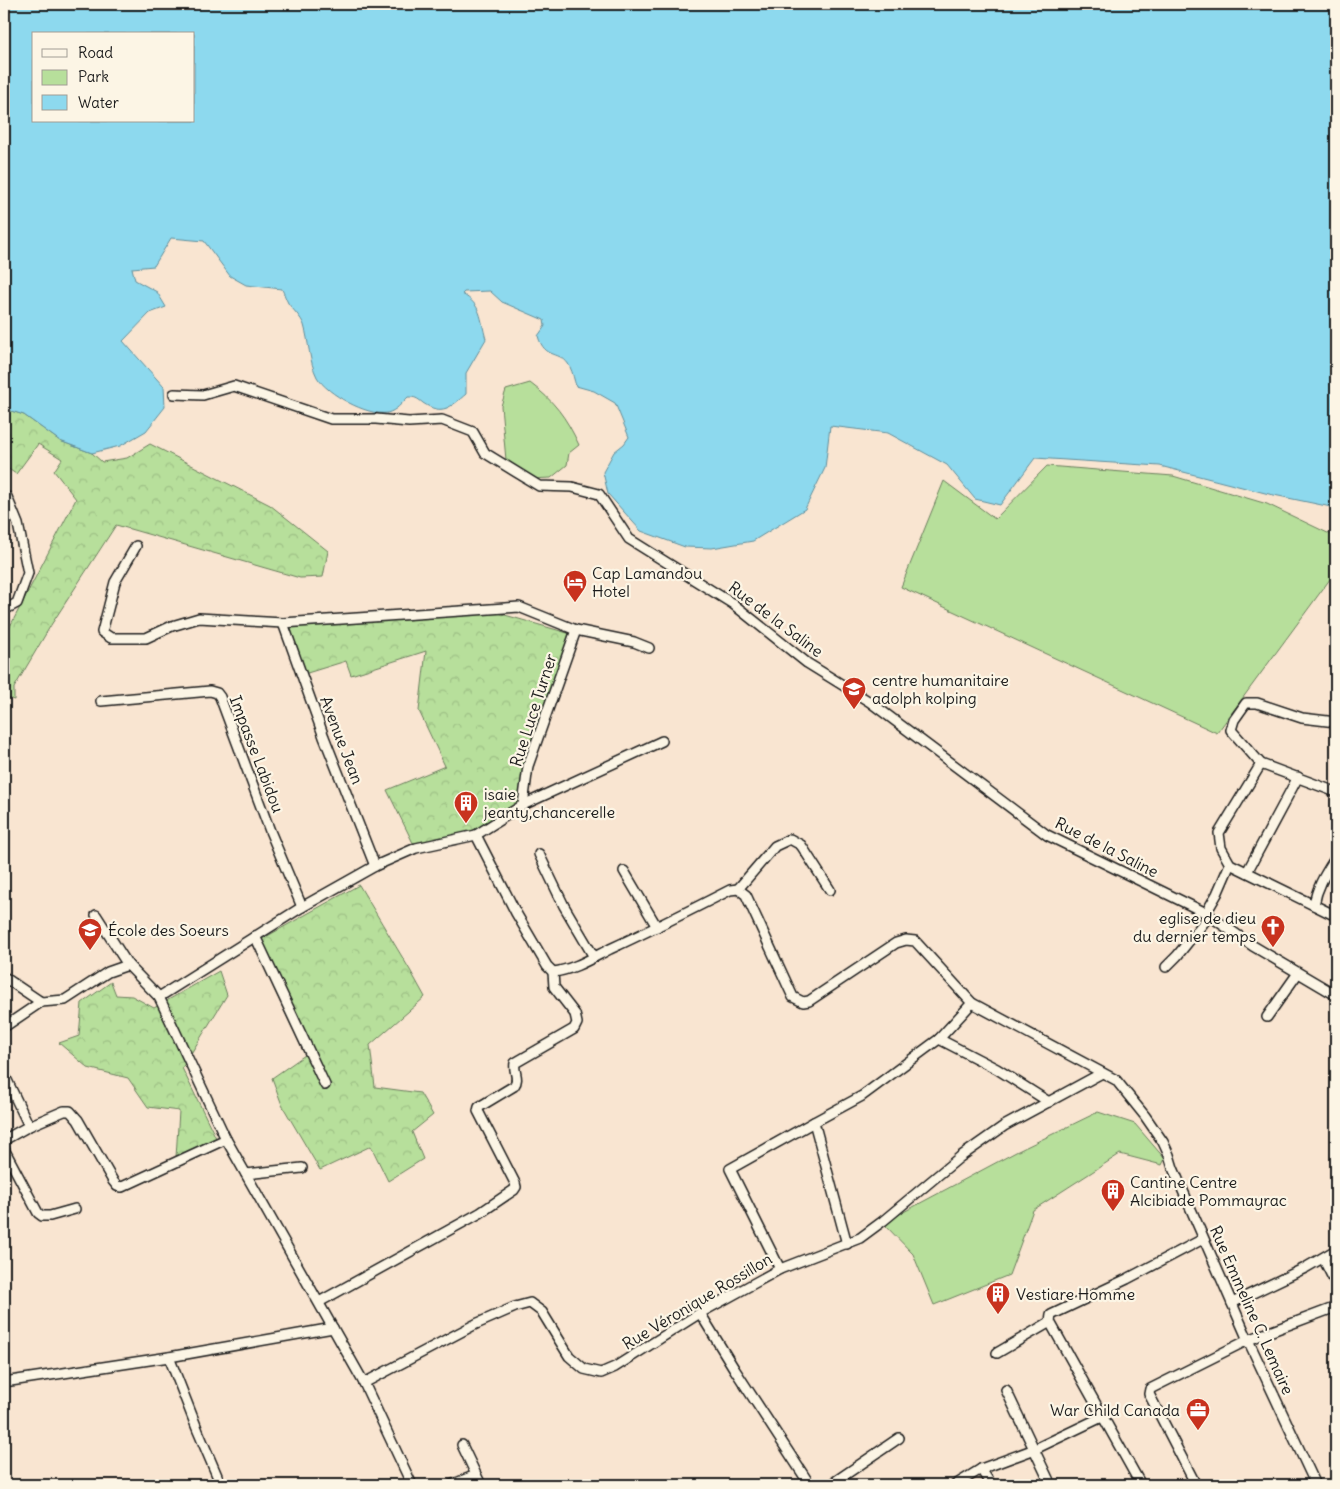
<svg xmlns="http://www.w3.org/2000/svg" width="1340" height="1489" viewBox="0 0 1340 1489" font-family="Delius,sans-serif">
	<defs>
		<pattern id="forest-crowns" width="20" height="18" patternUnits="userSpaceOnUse" patternTransform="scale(1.25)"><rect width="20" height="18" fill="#b7df9b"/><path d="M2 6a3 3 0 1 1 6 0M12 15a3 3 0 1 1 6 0" fill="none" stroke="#9dbf85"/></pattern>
	</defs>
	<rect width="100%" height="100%" fill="#f9e5d1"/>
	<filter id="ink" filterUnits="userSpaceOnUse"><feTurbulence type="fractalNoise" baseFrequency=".02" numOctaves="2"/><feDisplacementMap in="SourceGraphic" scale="10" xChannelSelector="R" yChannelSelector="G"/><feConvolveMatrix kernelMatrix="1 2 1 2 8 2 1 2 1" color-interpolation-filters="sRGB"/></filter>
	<g filter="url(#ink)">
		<g fill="#b7df9b" stroke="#6a7e5c">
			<path d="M530 383C554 401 566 417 579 445L569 453 567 465 551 478 531 479 506 460 501 406 506 390Z"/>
			<polygon points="1047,466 1173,476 1267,504 1336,537 1336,571 1217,733 901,587 944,481 995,519"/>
			<polygon points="1098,1112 1135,1124 1165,1159 1162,1165 1120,1154 1033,1210 1009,1275 934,1305 913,1254 883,1223 1016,1152"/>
		</g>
		<g fill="url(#forest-crowns)" stroke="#6a7e5c">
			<polygon points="4,402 8,410 24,415 60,441 92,453 102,462 127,458 150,444 270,505 328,551 323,577 300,578 116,525 51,625 14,688 14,700 4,697 4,638 76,499 54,471 62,459 38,444 16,474 4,466"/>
			<polygon points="498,613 571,634 520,804 468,835 413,843 387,790 445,766 419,711 426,651 351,675 346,661 304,674 288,624"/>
			<polygon points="359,885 410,970 425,997 370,1045 375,1087 420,1093 433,1115 412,1132 423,1159 388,1181 371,1146 320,1170 282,1105 272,1078 305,1055 253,944"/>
			<polygon points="219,971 227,995 182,1068 216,1138 176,1157 179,1111 148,1107 128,1078 88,1068 59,1043 79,1036 82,1003 111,982 116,995 132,996 154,1008"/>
		</g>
		<path fill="#8dd9ee" stroke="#608d9a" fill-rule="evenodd" d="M4 4H1336V508L1269 494 1160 466 1035 458 1000 505 975 499 947 465 888 433 830 426 825 468 805 509 753 541 712 548 685 547 641 531 608 494 603 472 614 452 624 444 629 437 615 403 594 391 576 386C574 380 573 373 570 367 561 349 545 361 538 336L545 326 544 320 502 302 490 291 464 292 462 294C482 305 480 318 486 339L466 373V394C451 407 442 416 423 403 417 398 415 397 408 397 402 403 396 411 387 413 367 416 327 394 317 377 309 361 309 342 304 325 301 317 293 310 288 303 286 299 284 294 282 289L246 285 230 276 204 241 171 238 154 266 132 268 135 280 157 292 166 307 150 313 123 341 164 387 165 407 146 431 120 446 92 453 60 441 24 415 8 410 4 402ZM34 34H194V121H34Z"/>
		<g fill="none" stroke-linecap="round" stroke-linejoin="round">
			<defs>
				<g id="street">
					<polyline points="174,394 203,395 234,386 331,419 376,419 409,422 442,420 473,432 485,453 539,486 572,487 599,494 629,539 733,604 807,663 870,702 1047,835 1206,913 1253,946 1336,995"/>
					<polyline points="4,497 7,497 18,524 28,573 17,603 4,610"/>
					<polyline points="136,546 115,582 102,632 111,638 146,638 172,626 199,618 283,623 519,607 576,630 634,642 649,648"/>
					<polyline points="283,623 324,737 375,866"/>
					<polyline points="101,701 210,691 217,693 220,697 270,831 302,907"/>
					<polyline points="1336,722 1302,718 1257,703 1246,703 1234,720 1231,730 1261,764 1336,792"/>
					<polyline points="1261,764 1219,833 1221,848 1230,864 1336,916"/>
					<polyline points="523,805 662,741"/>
					<polyline points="476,835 523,805 528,766 576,630"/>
					<polyline points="539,854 564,906 594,957"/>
					<polyline points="624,871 657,927"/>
					<polyline points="1247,872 1298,777"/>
					<polyline points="738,889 775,846 790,839 801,845 830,890"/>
					<path d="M1314 905C1317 886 1326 873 1336 857"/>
					<polyline points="1206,913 1217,894 1230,864"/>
					<polyline points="96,915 128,965 159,997 226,1139 364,1383 412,1485"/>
					<polyline points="255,936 325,1085"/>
					<polyline points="1166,967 1177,956 1209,916"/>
					<polyline points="4,977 41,1002 65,1000 108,972 128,965"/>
					<path d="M159 997 302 907 375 866 416 848 476 835 516 913 547 966 553 972C573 970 592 958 610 949 651 930 691 910 730 890L738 889 746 895 793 997 803 1002 809 1001 896 943 906 940 915 941 972 1003 1116 1080 1145 1116 1163 1142 1169 1155 1173 1168 1248 1340 1316 1485"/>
					<polyline points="1267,1017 1298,973"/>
					<polyline points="4,1027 41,1002"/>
					<polyline points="939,1039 972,1003"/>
					<polyline points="4,1074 29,1126"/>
					<polyline points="4,1140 29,1126 64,1111 70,1111 78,1120 113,1181 117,1186 122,1187 226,1139"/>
					<polyline points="4,1149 38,1213 42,1216 50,1216 75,1209"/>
					<polyline points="246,1174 302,1168"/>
					<polyline points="847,1244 814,1122 862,1096 939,1039 997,1069 1049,1102"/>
					<polyline points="1323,1258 1336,1284"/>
					<polyline points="780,1269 730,1169 814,1122"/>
					<path d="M319 1302 480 1213 514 1190 516 1187 515 1183 478 1111 479 1107 514 1086C520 1078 513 1072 515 1063L574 1029 577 1023 575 1014 554 987 553 972"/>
					<polyline points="1232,1303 1305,1268 1336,1250"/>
					<polyline points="700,1313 735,1370 810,1485"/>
					<polyline points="997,1353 1050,1322"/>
					<polyline points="169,1357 198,1431 221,1485"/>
					<polyline points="4,1382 169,1357 333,1328"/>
					<polyline points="364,1383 476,1324 515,1307 530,1303 542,1312 569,1356 584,1369 601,1373 615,1367 700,1313 780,1269 860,1238 883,1221 960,1157 1004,1126 1102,1073"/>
					<polyline points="1006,1390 1051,1485"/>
					<polyline points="462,1445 481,1485"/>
					<polyline points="981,1469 991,1485"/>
					<polyline points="451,1485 476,1475"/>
					<polyline points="830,1485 899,1438"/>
					<polyline points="955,1485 981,1469 1035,1449 1104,1416"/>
					<polyline points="1141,1485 1050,1322 1051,1315 1127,1279 1203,1239"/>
					<polyline points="1196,1485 1149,1394 1150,1389 1248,1340 1336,1307"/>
				</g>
			</defs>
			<use href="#street" stroke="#1c1c1c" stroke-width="12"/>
			<use href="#street" stroke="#fcf5e5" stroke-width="9"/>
		</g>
	</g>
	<defs>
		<symbol id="hotel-pin" viewBox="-11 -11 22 30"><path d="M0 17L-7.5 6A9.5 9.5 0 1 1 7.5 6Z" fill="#c8321e" stroke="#fcf5e5"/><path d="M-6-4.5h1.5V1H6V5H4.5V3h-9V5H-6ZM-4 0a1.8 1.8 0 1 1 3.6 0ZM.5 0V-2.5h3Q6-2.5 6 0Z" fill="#fff"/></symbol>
		<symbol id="university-pin" viewBox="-11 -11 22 30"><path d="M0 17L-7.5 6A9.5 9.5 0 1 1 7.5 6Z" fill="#c8321e" stroke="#fcf5e5"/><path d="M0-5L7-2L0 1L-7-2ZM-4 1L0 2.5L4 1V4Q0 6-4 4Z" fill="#fff"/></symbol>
		<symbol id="building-pin" viewBox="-11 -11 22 30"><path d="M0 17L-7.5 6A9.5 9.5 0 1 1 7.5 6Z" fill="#c8321e" stroke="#fcf5e5"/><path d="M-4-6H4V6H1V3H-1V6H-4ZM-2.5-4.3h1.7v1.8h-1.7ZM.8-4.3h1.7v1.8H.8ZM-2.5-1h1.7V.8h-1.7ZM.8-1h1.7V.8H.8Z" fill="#fff"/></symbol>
		<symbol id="church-pin" viewBox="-11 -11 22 30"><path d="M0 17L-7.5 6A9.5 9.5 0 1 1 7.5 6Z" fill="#c8321e" stroke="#fcf5e5"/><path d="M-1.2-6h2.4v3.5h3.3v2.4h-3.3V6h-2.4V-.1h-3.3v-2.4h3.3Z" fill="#fff"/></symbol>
		<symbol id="school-pin" viewBox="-11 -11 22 30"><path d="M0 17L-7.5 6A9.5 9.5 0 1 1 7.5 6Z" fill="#c8321e" stroke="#fcf5e5"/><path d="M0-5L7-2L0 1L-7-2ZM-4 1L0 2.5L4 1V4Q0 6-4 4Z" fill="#fff"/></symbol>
		<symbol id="office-pin" viewBox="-11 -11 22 30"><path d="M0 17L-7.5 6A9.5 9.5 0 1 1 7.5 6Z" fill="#c8321e" stroke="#fcf5e5"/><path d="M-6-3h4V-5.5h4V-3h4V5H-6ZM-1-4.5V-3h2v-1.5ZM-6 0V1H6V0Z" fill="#fff"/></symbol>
	</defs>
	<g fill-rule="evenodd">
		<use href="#hotel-pin" x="561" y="568" width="28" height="38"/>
		<use href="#university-pin" x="840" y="675" width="28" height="38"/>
		<use href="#building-pin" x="452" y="789" width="28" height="38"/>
		<use href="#church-pin" x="1259" y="913" width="28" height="38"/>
		<use href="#school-pin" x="76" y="916" width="28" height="38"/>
		<use href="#building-pin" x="1099" y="1177" width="28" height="38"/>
		<use href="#building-pin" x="984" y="1280" width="28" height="38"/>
		<use href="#office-pin" x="1184" y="1396" width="28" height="38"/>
	</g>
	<g text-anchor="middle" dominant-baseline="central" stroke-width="4.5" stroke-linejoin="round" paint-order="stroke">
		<g font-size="16" fill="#1c1c1c" stroke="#fcf5e5" text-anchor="start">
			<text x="592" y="573">Cap Lamandou<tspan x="592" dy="18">Hotel</tspan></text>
			<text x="872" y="680">centre humanitaire<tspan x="872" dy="18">adolph kolping</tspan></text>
			<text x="484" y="794">isaie<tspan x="484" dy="18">jeanty,chancerelle</tspan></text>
			<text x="1256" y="918" text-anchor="end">eglise de dieu<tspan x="1256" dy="18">du dernier temps</tspan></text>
			<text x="108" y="930">École des Soeurs</text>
			<text x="1130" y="1182">Cantine Centre<tspan x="1130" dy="18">Alcibiade Pommayrac</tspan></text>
			<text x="1016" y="1294">Vestiare Homme</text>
			<text x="1180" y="1410" text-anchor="end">War Child Canada</text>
		</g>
		<g font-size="16" fill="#1c1c1c" stroke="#fcf5e5">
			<text transform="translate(776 619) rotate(37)">Rue de la Saline</text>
			<text transform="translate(533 710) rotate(-72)">Rue Luce Turner</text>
			<text transform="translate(342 740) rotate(69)">Avenue Jean</text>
			<text transform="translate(257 754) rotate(69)">Impasse Labidou</text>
			<text transform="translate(1107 847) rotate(27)">Rue de la Saline</text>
			<text transform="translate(697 1301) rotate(-31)">Rue Véronique Rossillon</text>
			<text transform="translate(1252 1310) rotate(66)">Rue Emmeline C. Lemaire</text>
		</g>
	</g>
	<rect width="1340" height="1489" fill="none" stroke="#fcf5e5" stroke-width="20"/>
	<rect x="10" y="10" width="1320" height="1469" fill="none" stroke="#1c1c1c" stroke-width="2" filter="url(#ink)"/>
	<rect x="32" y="32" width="162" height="90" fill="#fcf5e5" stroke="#a29e95"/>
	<rect x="42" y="49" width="25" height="8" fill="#fcf5e5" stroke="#a29e95"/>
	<text x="78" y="58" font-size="15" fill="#1c1c1c">Road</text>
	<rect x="42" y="70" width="25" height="15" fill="#b7df9b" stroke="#a29e95"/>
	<text x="78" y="82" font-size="15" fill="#1c1c1c">Park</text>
	<rect x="42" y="95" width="25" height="15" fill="#8dd9ee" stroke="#a29e95"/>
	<text x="78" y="108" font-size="15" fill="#1c1c1c">Water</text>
</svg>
